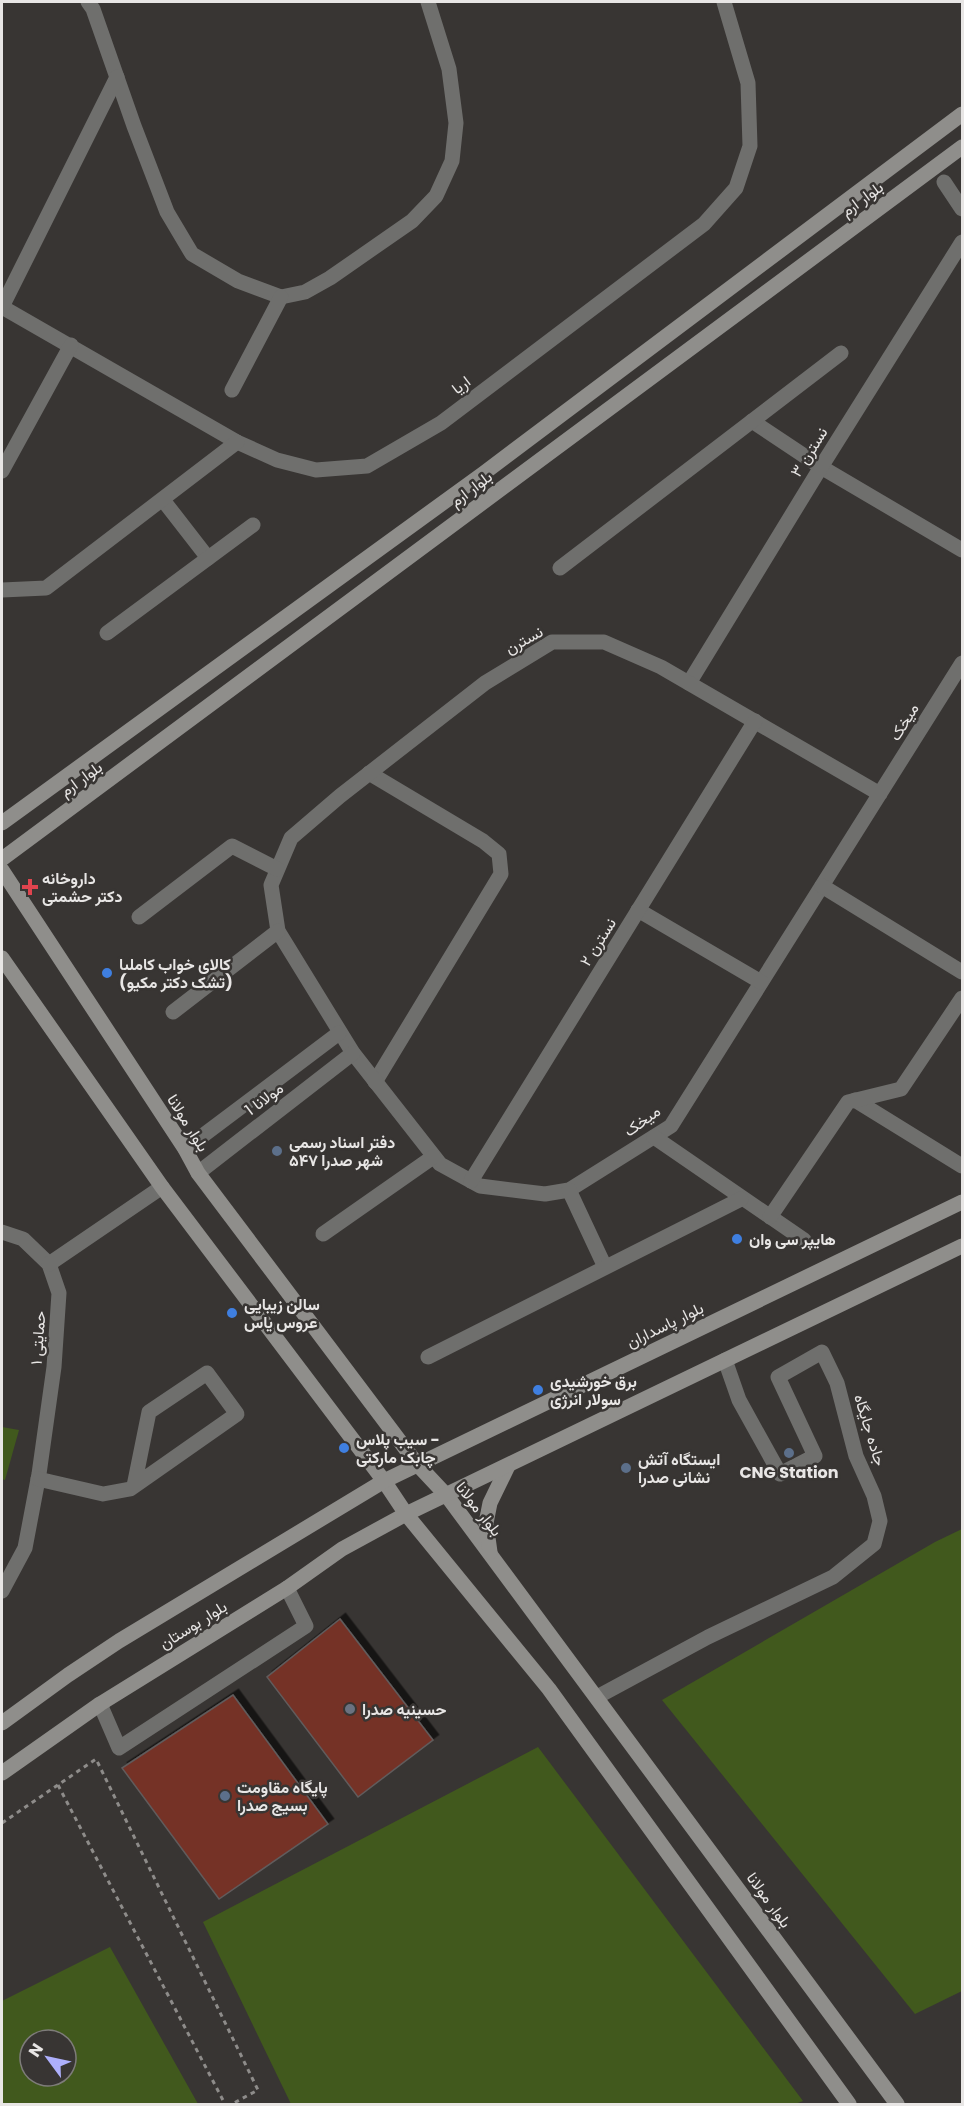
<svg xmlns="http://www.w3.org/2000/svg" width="964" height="2106" viewBox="0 0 964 2106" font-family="Poppins,Vazirmatn,sans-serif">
	<defs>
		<filter id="shadow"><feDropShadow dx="5.5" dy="-5.5" stdDeviation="0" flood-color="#0009"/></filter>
	</defs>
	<rect width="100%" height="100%" fill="#383533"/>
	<g fill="#41591d" fill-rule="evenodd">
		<polygon points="2,1427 19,1430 5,1480 2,1479"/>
		<polygon points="962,1529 962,1991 915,2014 662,1700 935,1542"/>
		<polygon points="538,1747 803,2101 795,2104 291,2104 203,1922"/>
		<path d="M110 1947 198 2104H2V2001ZM30 2040H66V2076H30Z"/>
	</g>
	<g fill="#753127" stroke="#615c5c" stroke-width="1.5" filter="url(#shadow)">
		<polygon points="340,1619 433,1740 358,1797 267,1677"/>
		<polygon points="233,1695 328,1824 219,1899 122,1768"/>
	</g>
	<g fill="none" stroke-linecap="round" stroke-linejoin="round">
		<g stroke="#8e8c8a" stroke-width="3" stroke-dasharray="4.5 4.5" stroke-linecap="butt">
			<polyline points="58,1785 225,2104"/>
			<polyline points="2,1823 96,1759 258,2090 232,2104"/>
		</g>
		<g stroke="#6f6f6d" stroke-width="15">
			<polyline points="88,2 93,9 134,126 167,212 192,254 238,281 281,297 305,292 330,278 412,221 436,196 452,161 456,123 449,69 428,2"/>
			<polyline points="944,182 962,209"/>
			<polyline points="2,307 237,442 277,460 316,470 367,466 441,423 704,224 736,188 750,146 748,83 724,2"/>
			<polyline points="2,307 117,77"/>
			<polyline points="232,390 281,297"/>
			<polyline points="752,421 821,467 962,550"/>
			<polyline points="2,471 71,345"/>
			<polyline points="163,500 208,558"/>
			<polyline points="560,568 841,353"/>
			<polyline points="2,590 46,588 237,442"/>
			<polyline points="107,633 253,525"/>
			<polyline points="689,683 821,467 962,242"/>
			<polyline points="369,773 483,841 499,854 501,874 375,1082"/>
			<polyline points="880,794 661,667 604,642 552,642 485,683 340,796 291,838 271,885 278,931 353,1053 440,1164 480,1186 545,1194 569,1190 671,1126 962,663"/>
			<polyline points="822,886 962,972"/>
			<polyline points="638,910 761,982"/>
			<polyline points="139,917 232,846 277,869"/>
			<polyline points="173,1012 278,931"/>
			<polyline points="855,1100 962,1166"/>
			<polyline points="654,1137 804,1240"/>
			<polyline points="185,1149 339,1033"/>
			<polyline points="198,1173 353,1053"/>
			<polyline points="471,1181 755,721"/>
			<polyline points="569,1190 605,1267"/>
			<polyline points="770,1217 848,1102 901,1089 962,998"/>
			<polyline points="2,1232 23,1239 49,1264 59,1293 54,1367 39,1474 25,1548 2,1591"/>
			<polyline points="323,1234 433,1157"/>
			<polyline points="49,1264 162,1187"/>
			<polyline points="428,1357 741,1199"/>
			<polyline points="38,1479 103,1494 130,1489 237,1414 207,1373 149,1412 134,1486"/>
			<polyline points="597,1697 708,1637 833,1577 874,1544 880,1521 874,1496 856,1456 837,1383 822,1352 778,1377 815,1456 780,1474 739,1400 725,1360"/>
			<polyline points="100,1704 119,1748 306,1626 287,1588"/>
		</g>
		<g stroke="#8f8e8b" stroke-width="15">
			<polyline points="2,823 484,473 962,114"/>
			<polyline points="2,859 962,147"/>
			<polyline points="2,870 185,1149 198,1173 417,1464 447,1496 897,2104"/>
			<polyline points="2,958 162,1187 384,1481 406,1514 549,1689 849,2104"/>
			<polyline points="490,1552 486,1523 490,1503 508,1466"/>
			<polyline points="2,1723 68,1675 119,1641 384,1481 962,1202"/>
			<polyline points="2,1773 100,1704 287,1588 342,1549 406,1514 962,1246"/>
		</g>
	</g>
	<path fill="#e0444e" stroke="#383533" stroke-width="2" d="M27 878h6v6h6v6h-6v6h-6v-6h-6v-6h6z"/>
	<g fill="#3f7fe0" stroke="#383533" stroke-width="2">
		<circle cx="107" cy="973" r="6"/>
		<circle cx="737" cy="1239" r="6"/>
		<circle cx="232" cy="1313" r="6"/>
		<circle cx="538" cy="1390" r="6"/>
		<circle cx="344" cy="1448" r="6"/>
	</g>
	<g fill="#5c6f8a" stroke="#383533" stroke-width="2">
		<circle cx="277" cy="1151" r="6"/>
		<circle cx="789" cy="1453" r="6"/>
		<circle cx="626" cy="1468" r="6"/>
		<circle cx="225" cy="1796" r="6"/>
	</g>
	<circle fill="#6b7280" stroke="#383533" stroke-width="2" cx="350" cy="1709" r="6"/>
	<g text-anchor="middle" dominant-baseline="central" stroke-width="5" stroke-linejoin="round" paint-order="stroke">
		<g font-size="16" fill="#e8e6e5" stroke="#383533">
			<text transform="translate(862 199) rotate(-36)">بلوار ارم</text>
			<text transform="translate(461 385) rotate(-37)">اریا</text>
			<text transform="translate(809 452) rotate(-58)">نسترن ۳</text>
			<text transform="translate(471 489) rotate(-37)">بلوار ارم</text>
			<text transform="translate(524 640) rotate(-29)">نسترن</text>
			<text transform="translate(904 722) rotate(-58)">میخک</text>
			<text transform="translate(81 779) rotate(-36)">بلوار ارم</text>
			<text transform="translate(598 942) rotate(-58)">نسترن ۲</text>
			<text transform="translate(264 1099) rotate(-37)">مولانا 1</text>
			<text transform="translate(642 1121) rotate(-36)">میخک</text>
			<text transform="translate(188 1123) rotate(58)">بلوار مولانا</text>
			<text transform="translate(665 1325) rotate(-26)">بلوار پاسداران</text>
			<text transform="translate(38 1338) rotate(-86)">حمایتی ۱</text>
			<text transform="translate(870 1430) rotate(73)">جاده جایگاه</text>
			<text transform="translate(479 1509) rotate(52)">بلوار مولانا</text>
			<text transform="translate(193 1625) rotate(-32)">بلوار بوستان</text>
			<text transform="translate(769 1900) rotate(54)">بلوار مولانا</text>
		</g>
		<g font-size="16" font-weight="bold" fill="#e8e6e5" stroke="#383533" text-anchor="start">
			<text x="42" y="878">داروخانه<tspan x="42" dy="18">دکتر حشمتی</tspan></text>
			<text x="119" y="964">کالای خواب کاملیا<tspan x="119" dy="18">(تشک دکتر مکیو)</tspan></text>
			<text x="289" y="1142">دفتر اسناد رسمی<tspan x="289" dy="18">۵۴۷ شهر صدرا</tspan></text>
			<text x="749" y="1239">هایپر سی وان</text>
			<text x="244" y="1304">سالن زیبایی<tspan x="244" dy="18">عروس یاس</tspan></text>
			<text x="550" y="1381">برق خورشیدی<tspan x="550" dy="18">سولار انرژی</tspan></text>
			<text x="356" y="1439">سیب پلاس -<tspan x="356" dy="18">چابک مارکتی</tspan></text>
			<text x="638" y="1459">ایستگاه آتش<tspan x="638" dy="18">نشانی صدرا</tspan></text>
			<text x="789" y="1472" text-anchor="middle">CNG Station</text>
			<text x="362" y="1709">حسینیه صدرا</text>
			<text x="237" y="1787">پایگاه مقاومت<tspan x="237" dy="18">بسیج صدرا</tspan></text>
		</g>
	</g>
	<rect width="964" height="2106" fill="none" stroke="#e8e6e5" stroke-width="6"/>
	<g transform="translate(48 2058) rotate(303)"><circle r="28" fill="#383533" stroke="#7e7c7a" stroke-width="1.5"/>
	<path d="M0-4.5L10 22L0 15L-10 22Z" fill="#adaffb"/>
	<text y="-9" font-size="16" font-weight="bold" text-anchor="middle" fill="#e8e6e5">N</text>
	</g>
</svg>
